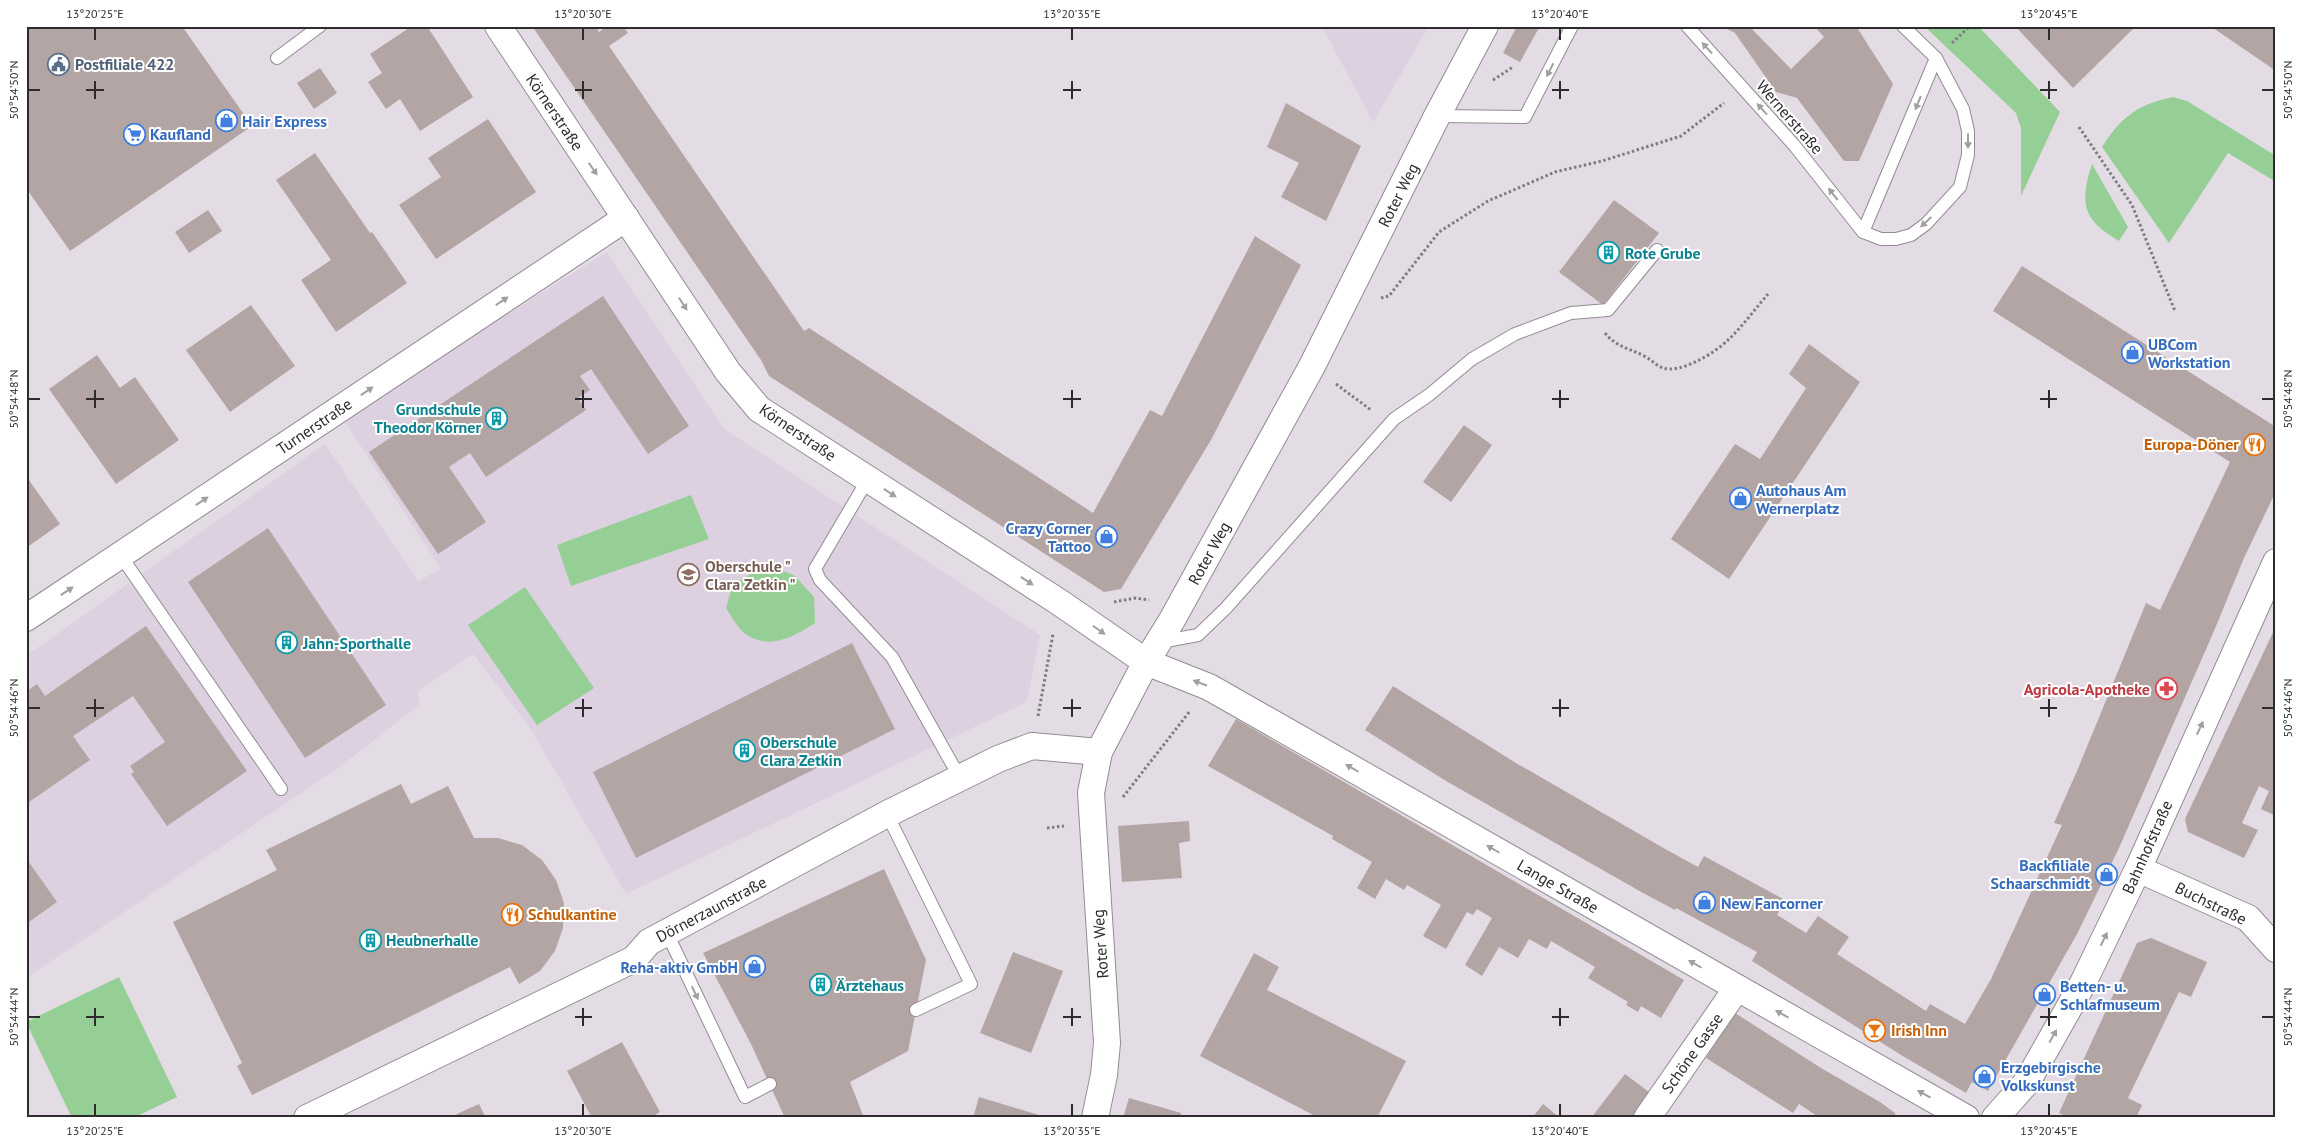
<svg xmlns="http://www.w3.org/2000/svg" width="2302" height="1144" viewBox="0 0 2302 1144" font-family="'PT Sans',sans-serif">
	<rect width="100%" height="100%" fill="#e4dce5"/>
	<g fill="#ddd0e0">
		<polygon points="1322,26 1429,26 1373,122"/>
		<polygon points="607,252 724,429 1040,635 1027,702 626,894 531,729 473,654 418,691 419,705 337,769 26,978 26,656 325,444 418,581 441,569 342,417"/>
	</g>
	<g fill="#95cf96">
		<polygon points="1924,26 1978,26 2060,112 2021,196 2021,128 2016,113"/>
		<path d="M2173 97 2187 101 2276 156V182L2228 153 2169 243 2102 147C2121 117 2138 104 2173 97Z"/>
		<path d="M2092 164 2128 227 2119 241C2083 220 2079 204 2092 164Z"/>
		<polygon points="691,495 709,539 571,586 557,545"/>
		<path d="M772 566 795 576 814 597 815 623C792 638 766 652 742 631 736 625 731 615 726 608L733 584 753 573Z"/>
		<polygon points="525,587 594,688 537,725 468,625"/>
		<polygon points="119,977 177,1097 133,1118 72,1118 26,1022"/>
	</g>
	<g fill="#b2a5a3">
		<polygon points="26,26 182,26 252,126 70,251 26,188"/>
		<polygon points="412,26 427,26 473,97 420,131 400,99 386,109 368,82 382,73 370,54"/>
		<polygon points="532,26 595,26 599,32 607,26 623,26 628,33 609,46 804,331 809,328 1093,513 1150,410 1162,416 1255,236 1301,265 1211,440 1121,589 1104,592 769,376 761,360"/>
		<polygon points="1517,26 1540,26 1520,62 1503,53"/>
		<polygon points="1721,26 1749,26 1791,69 1824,37 1814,26 1856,26 1893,84 1859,161 1844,161 1797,98 1776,92 1735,33"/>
		<polygon points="2015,26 2136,26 2073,88"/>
		<polygon points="2210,26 2276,26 2276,71 2216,30"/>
		<polygon points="320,68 337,93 314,109 297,83"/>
		<polygon points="1286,103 1361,146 1326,221 1281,197 1299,163 1267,147"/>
		<polygon points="488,119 536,192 436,259 399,205 441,177 428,158"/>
		<polygon points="315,153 370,233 372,232 407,283 336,332 301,280 331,260 276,180"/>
		<polygon points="1614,200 1659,233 1603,305 1559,272"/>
		<polygon points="208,210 222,231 189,253 175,232"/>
		<polygon points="2022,266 2276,427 2276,491 2244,558 2214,631 2119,848 2077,934 1988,1091 1972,1082 1966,1093 1901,1055 1752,961 1757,952 1676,908 1675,910 1643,893 1446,781 1365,730 1393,686 1516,763 1667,850 1698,867 1704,856 1785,900 1777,915 1806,933 1818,916 1849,937 1837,954 1926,1011 1930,1004 1965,1024 1991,979 2062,825 2054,823 2077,771 2146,603 2160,610 2230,462 1993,311"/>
		<polygon points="603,296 689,426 648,454 591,369 580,376 590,390 578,398 586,410 486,477 470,453 449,467 486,522 438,554 369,452"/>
		<polygon points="251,305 295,366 230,412 186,350"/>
		<polygon points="1809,344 1860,382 1729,579 1671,539 1735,444 1760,459 1806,388 1789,374"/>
		<polygon points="97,355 120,388 135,377 179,440 116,484 49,389"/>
		<polygon points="1464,425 1492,445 1451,502 1423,482"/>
		<polygon points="26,476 60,524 26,548"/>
		<polygon points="268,528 386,705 305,758 188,582"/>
		<polygon points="146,626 247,771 167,826 131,774 134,772 130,766 165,742 133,696 73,736 90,760 26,804 26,692 37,684 45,696"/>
		<polygon points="2276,626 2276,816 2261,809 2269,791 2259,786 2242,823 2258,830 2244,858 2188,832 2185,819"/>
		<polygon points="852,643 895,729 636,858 593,772"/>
		<polygon points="1236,719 1684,980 1661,1018 1641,1006 1638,1012 1626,1005 1628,1002 1588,978 1595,967 1551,941 1547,949 1529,939 1518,958 1499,947 1482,976 1465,965 1492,918 1477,909 1473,915 1467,912 1446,949 1423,936 1441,905 1407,885 1404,890 1386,879 1375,899 1357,888 1372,862 1332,839 1333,836 1208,766"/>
		<polygon points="401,784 411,804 448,786 474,838 498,838 522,845 542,860 556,880 564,903 563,928 555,951 540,971 519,984 510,967 252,1095 237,1066 242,1063 173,922 277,870 266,850"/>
		<polygon points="1189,821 1190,841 1179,843 1182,878 1122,882 1118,826"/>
		<polygon points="26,858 57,902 26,924"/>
		<polygon points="884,869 926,960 908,1051 850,1082 864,1118 785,1118 751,1044 703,953"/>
		<polygon points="2151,938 2207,962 2191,997 2179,992 2128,1098 2142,1105 2136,1118 2069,1118 2059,1113 2137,943"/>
		<polygon points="1013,952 1063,971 1031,1053 980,1033"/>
		<polygon points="1254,953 1279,967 1267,990 1406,1061 1377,1118 1319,1118 1200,1056"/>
		<polygon points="1735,1013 1821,1068 1880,1102 1895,1113 1896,1118 1820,1118 1799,1104 1793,1113 1706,1058"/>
		<polygon points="622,1042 660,1112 650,1118 592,1118 567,1071"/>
		<polygon points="1625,1074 1653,1095 1635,1118 1591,1118"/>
		<polygon points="979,1097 1039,1115 1039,1118 973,1118"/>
		<polygon points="1129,1098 1181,1113 1180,1118 1123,1118"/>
		<polygon points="479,1104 486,1118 451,1118 459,1113"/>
		<polygon points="1543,1104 1560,1118 1532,1118"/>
	</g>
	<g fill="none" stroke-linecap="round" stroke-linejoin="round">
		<defs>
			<g id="lane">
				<polyline points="1687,26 1794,145 1863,232 1881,239 1896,239 1911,235 1926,224 1960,187 1968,155 1968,131 1963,109 1936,58 1903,26"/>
				<polyline points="277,58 320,26"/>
				<polyline points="1437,116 1525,117 1572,26"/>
				<polyline points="1863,232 1936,58"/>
				<polyline points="868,479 815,569 820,580 892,657 960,778"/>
				<polyline points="121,556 281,789"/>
				<polyline points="1160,642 1198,635 1226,608 1394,419 1429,395 1472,359 1515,334 1571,313 1608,310 1657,250"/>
				<polyline points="887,814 971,984 916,1010"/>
				<polyline points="667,933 745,1097 770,1084"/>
			</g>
			<g id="street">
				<polyline points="498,26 728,372 759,409 1059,602 1146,662 1209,687 1966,1118"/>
				<polyline points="26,618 626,218"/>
				<polyline points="2138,869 2248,918 2276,949"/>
				<polyline points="307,1118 634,959 649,942 887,814 998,759 1032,746 1099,752"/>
				<polyline points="1095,1118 1104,1075 1107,1043 1091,793 1099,752 1146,662 1172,620 1312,366 1437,116 1485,26"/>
				<polyline points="1647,1118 1737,988"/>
				<polyline points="1995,1118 2027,1082 2083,983 2138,869 2276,562"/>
			</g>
		</defs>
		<use href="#lane" stroke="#938b94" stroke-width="14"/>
		<use href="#street" stroke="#938b94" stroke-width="28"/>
		<g stroke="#807b81" stroke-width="3" stroke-dasharray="2.5 2.5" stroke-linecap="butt">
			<polyline points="1952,43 1970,26"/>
			<polyline points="1493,80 1513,67"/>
			<polyline points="2079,127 2132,205 2175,311"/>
			<polyline points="1381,298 1389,296 1439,232 1488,201 1555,172 1602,161 1681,136 1724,103"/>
			<path d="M1605 333C1616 347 1629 348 1644 356 1651 359 1655 365 1663 368 1681 374 1716 352 1728 340 1743 326 1755 309 1768 294"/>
			<polyline points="1336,384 1371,410"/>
			<polyline points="1114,602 1135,598 1149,600"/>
			<polyline points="1038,716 1053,634"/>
			<polyline points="1123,797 1190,711"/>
			<polyline points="1047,828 1064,826"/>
		</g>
		<use href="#lane" stroke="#fff" stroke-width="12"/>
		<use href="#street" stroke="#fff" stroke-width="26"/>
	</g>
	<defs><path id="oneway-solid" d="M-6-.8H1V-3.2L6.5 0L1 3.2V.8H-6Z" transform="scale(1.25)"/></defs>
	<g fill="#a1a0a1">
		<use href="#oneway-solid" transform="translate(1707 48) rotate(-133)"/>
		<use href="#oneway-solid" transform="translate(1550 70) rotate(117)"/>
		<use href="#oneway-solid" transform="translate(1918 103) rotate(112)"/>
		<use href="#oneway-solid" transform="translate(1762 109) rotate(-132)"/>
		<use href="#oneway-solid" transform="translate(1968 141) rotate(90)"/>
		<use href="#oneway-solid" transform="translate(593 169) rotate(56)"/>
		<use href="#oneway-solid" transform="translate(1833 194) rotate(-128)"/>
		<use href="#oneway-solid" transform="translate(1926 222) rotate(137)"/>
		<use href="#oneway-solid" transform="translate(502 301) rotate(-34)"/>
		<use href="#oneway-solid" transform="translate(683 304) rotate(57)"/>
		<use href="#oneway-solid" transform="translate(367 391) rotate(-34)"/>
		<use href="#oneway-solid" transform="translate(890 493) rotate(33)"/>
		<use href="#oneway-solid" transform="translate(202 501) rotate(-34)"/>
		<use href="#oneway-solid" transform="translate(1027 581) rotate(33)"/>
		<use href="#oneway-solid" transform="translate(67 591) rotate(-33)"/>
		<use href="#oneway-solid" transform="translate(1099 630) rotate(35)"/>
		<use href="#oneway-solid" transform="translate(1200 683) rotate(-159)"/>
		<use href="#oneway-solid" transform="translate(2200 728) rotate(-65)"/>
		<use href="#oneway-solid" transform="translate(1352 768) rotate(-150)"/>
		<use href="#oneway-solid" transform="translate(1493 849) rotate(-150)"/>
		<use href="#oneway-solid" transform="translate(2104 939) rotate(-64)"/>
		<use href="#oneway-solid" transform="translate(1695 964) rotate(-150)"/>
		<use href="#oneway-solid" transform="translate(695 993) rotate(65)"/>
		<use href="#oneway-solid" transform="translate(1782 1014) rotate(-151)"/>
		<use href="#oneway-solid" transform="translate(2053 1036) rotate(-61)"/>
		<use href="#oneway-solid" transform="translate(1924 1094) rotate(-151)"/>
	</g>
	<path fill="none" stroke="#2e2b2e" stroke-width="2" d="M95 28V40M583 28V40M1072 28V40M1560 28V40M2049 28V40M95 81V99M583 81V99M1072 81V99M1560 81V99M2049 81V99M28 90H40M86 90H104M575 90H592M1063 90H1081M1552 90H1569M2040 90H2057M2262 90H2274M95 390V408M583 390V408M1072 390V408M1560 390V408M2049 390V408M28 399H40M86 399H104M575 399H592M1063 399H1081M1552 399H1569M2040 399H2057M2262 399H2274M95 699V717M583 699V717M1072 699V717M1560 699V717M2049 699V717M28 708H40M86 708H104M575 708H592M1063 708H1081M1552 708H1569M2040 708H2057M2262 708H2274M95 1008V1026M583 1008V1026M1072 1008V1026M1560 1008V1026M2049 1008V1026M28 1017H40M86 1017H104M575 1017H592M1063 1017H1081M1552 1017H1569M2040 1017H2057M2262 1017H2274M95 1104V1116M583 1104V1116M1072 1104V1116M1560 1104V1116M2049 1104V1116"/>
	<defs>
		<symbol id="civic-ring" viewBox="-11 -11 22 22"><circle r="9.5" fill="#fff" stroke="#5c6f8a" stroke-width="1.5"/><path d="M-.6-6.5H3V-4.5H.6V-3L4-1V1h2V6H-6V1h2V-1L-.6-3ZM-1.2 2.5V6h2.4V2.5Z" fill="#5c6f8a"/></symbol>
		<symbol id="shop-ring" viewBox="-11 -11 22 22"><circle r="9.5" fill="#fff" stroke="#3f7fe0" stroke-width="1.5"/><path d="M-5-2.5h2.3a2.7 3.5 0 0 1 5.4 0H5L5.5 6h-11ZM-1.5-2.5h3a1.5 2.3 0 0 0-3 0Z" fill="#3f7fe0"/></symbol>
		<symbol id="supermarket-ring" viewBox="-11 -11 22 22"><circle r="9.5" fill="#fff" stroke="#3f7fe0" stroke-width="1.5"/><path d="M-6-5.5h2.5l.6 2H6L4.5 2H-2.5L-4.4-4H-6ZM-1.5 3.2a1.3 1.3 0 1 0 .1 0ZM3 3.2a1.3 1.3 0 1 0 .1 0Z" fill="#3f7fe0"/></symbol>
		<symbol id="building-ring" viewBox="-11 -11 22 22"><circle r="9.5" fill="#fff" stroke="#0f9aa8" stroke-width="1.5"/><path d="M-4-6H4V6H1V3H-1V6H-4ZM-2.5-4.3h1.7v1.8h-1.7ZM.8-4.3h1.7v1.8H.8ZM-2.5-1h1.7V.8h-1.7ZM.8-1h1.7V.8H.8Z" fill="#0f9aa8"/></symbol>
		<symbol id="restaurant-ring" viewBox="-11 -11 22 22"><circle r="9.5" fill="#fff" stroke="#e8710a" stroke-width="1.5"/><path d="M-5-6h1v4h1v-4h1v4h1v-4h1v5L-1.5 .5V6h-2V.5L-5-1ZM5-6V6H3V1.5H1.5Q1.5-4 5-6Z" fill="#e8710a"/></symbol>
		<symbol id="school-ring" viewBox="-11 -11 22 22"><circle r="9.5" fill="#fff" stroke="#8d6e63" stroke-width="1.5"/><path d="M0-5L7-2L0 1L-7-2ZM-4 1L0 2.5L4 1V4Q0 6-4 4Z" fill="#8d6e63"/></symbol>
		<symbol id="pharmacy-ring" viewBox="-11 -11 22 22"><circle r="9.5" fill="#fff" stroke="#e0444e" stroke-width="1.5"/><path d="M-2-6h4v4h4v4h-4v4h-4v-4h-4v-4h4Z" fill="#e0444e"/></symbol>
		<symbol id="bar-ring" viewBox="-11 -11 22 22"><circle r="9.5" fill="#fff" stroke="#e8710a" stroke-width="1.5"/><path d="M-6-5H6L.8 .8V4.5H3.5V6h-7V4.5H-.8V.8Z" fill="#e8710a"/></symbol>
	</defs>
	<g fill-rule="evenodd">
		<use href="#civic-ring" x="46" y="52" width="25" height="25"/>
		<use href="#shop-ring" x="214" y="108" width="25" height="25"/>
		<use href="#supermarket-ring" x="122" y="122" width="25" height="25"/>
		<use href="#building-ring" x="1596" y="240" width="25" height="25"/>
		<use href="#shop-ring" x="2120" y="340" width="25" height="25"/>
		<use href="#building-ring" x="484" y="406" width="25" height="25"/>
		<use href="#restaurant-ring" x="2242" y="432" width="25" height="25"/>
		<use href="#shop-ring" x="1728" y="486" width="25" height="25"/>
		<use href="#shop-ring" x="1094" y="524" width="25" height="25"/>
		<use href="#school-ring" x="676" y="562" width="25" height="25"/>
		<use href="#building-ring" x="274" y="630" width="25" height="25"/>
		<use href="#pharmacy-ring" x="2154" y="676" width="25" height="25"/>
		<use href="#building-ring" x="732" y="738" width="25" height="25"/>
		<use href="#shop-ring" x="2094" y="862" width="25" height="25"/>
		<use href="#shop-ring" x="1692" y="890" width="25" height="25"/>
		<use href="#restaurant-ring" x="500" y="902" width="25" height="25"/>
		<use href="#building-ring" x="358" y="928" width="25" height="25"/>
		<use href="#shop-ring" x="742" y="954" width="25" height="25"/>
		<use href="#building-ring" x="808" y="972" width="25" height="25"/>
		<use href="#shop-ring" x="2032" y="982" width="25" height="25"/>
		<use href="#bar-ring" x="1862" y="1018" width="25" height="25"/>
		<use href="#shop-ring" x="1972" y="1064" width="25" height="25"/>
	</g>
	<g text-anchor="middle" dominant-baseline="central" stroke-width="4" stroke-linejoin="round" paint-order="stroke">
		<g font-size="16" font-weight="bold" fill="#4e5e75" stroke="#fff" text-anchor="start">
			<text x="75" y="64">Postfiliale 422</text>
		</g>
		<g font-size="16" fill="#2e2b2e" stroke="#fff">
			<text transform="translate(555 112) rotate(56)">Körnerstraße</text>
			<text transform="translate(1790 117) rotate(49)">Wernerstraße</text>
			<text transform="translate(1398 195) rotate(-63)">Roter Weg</text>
			<text transform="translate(314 426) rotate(-34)">Turnerstraße</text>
			<text transform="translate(798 432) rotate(34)">Körnerstraße</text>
			<text transform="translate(1209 553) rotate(-61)">Roter Weg</text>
			<text transform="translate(2147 847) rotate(-66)">Bahnhofstraße</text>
			<text transform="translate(1558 886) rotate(30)">Lange Straße</text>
			<text transform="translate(2211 903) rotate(26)">Buchstraße</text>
			<text transform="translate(711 909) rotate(-28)">Dörnerzaunstraße</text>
			<text transform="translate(1100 944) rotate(-94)">Roter Weg</text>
			<text transform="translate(1692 1053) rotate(-55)">Schöne Gasse</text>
		</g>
		<g font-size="16" font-weight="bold" fill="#366cbe" stroke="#fff" text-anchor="start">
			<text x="242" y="121">Hair Express</text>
			<text x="150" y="134">Kaufland</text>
			<text x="2148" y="344">UBCom<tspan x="2148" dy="18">Workstation</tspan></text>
			<text x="1756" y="490">Autohaus Am<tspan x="1756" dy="18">Wernerplatz</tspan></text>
			<text x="1091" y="528" text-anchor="end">Crazy Corner<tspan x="1091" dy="18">Tattoo</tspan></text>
			<text x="2090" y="865" text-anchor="end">Backfiliale<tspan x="2090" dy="18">Schaarschmidt</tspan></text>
			<text x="1721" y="903">New Fancorner</text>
			<text x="738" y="967" text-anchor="end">Reha-aktiv GmbH</text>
			<text x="2060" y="986">Betten- u.<tspan x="2060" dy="18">Schlafmuseum</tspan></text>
			<text x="2001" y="1067">Erzgebirgische<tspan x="2001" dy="18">Volkskunst</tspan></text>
		</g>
		<g font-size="16" font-weight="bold" fill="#0d838f" stroke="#fff" text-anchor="start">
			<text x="1625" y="253">Rote Grube</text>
			<text x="481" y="409" text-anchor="end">Grundschule<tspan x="481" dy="18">Theodor Körner</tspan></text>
			<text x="303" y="643">Jahn-Sporthalle</text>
			<text x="760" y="742">Oberschule<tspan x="760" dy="18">Clara Zetkin</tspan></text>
			<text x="386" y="940">Heubnerhalle</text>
			<text x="836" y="985">Ärztehaus</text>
		</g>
		<g font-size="16" font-weight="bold" fill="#c56008" stroke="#fff" text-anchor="start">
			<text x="2239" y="444" text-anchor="end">Europa-Döner</text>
			<text x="528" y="914">Schulkantine</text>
			<text x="1891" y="1030">Irish Inn</text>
		</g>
		<g font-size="16" font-weight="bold" fill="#785e54" stroke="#fff" text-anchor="start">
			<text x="705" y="566">Oberschule "<tspan x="705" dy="18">Clara Zetkin "</tspan></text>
		</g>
		<g font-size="16" font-weight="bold" fill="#be3a42" stroke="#fff" text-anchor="end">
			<text x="2150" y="689">Agricola-Apotheke</text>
		</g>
	</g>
	<rect width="2302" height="1144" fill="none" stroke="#ffffff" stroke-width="55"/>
	<rect x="28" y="28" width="2246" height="1088" fill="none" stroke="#2e2b2e" stroke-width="2"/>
	<g font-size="12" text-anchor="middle" fill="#2e2b2e">
		<text x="95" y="18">13°20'25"E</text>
		<text x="583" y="18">13°20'30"E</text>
		<text x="1072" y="18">13°20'35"E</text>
		<text x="1560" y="18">13°20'40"E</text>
		<text x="2049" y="18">13°20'45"E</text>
		<text transform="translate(14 90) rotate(-90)" y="4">50°54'50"N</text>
		<text transform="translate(2288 90) rotate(-90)" y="4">50°54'50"N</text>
		<text transform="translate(14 399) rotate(-90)" y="4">50°54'48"N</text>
		<text transform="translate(2288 399) rotate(-90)" y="4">50°54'48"N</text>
		<text transform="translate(14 708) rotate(-90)" y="4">50°54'46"N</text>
		<text transform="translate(2288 708) rotate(-90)" y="4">50°54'46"N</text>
		<text transform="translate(14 1017) rotate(-90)" y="4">50°54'44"N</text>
		<text transform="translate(2288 1017) rotate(-90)" y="4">50°54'44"N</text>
		<text x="95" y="1135">13°20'25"E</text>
		<text x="583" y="1135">13°20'30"E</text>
		<text x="1072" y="1135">13°20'35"E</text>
		<text x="1560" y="1135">13°20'40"E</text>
		<text x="2049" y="1135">13°20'45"E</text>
	</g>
</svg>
